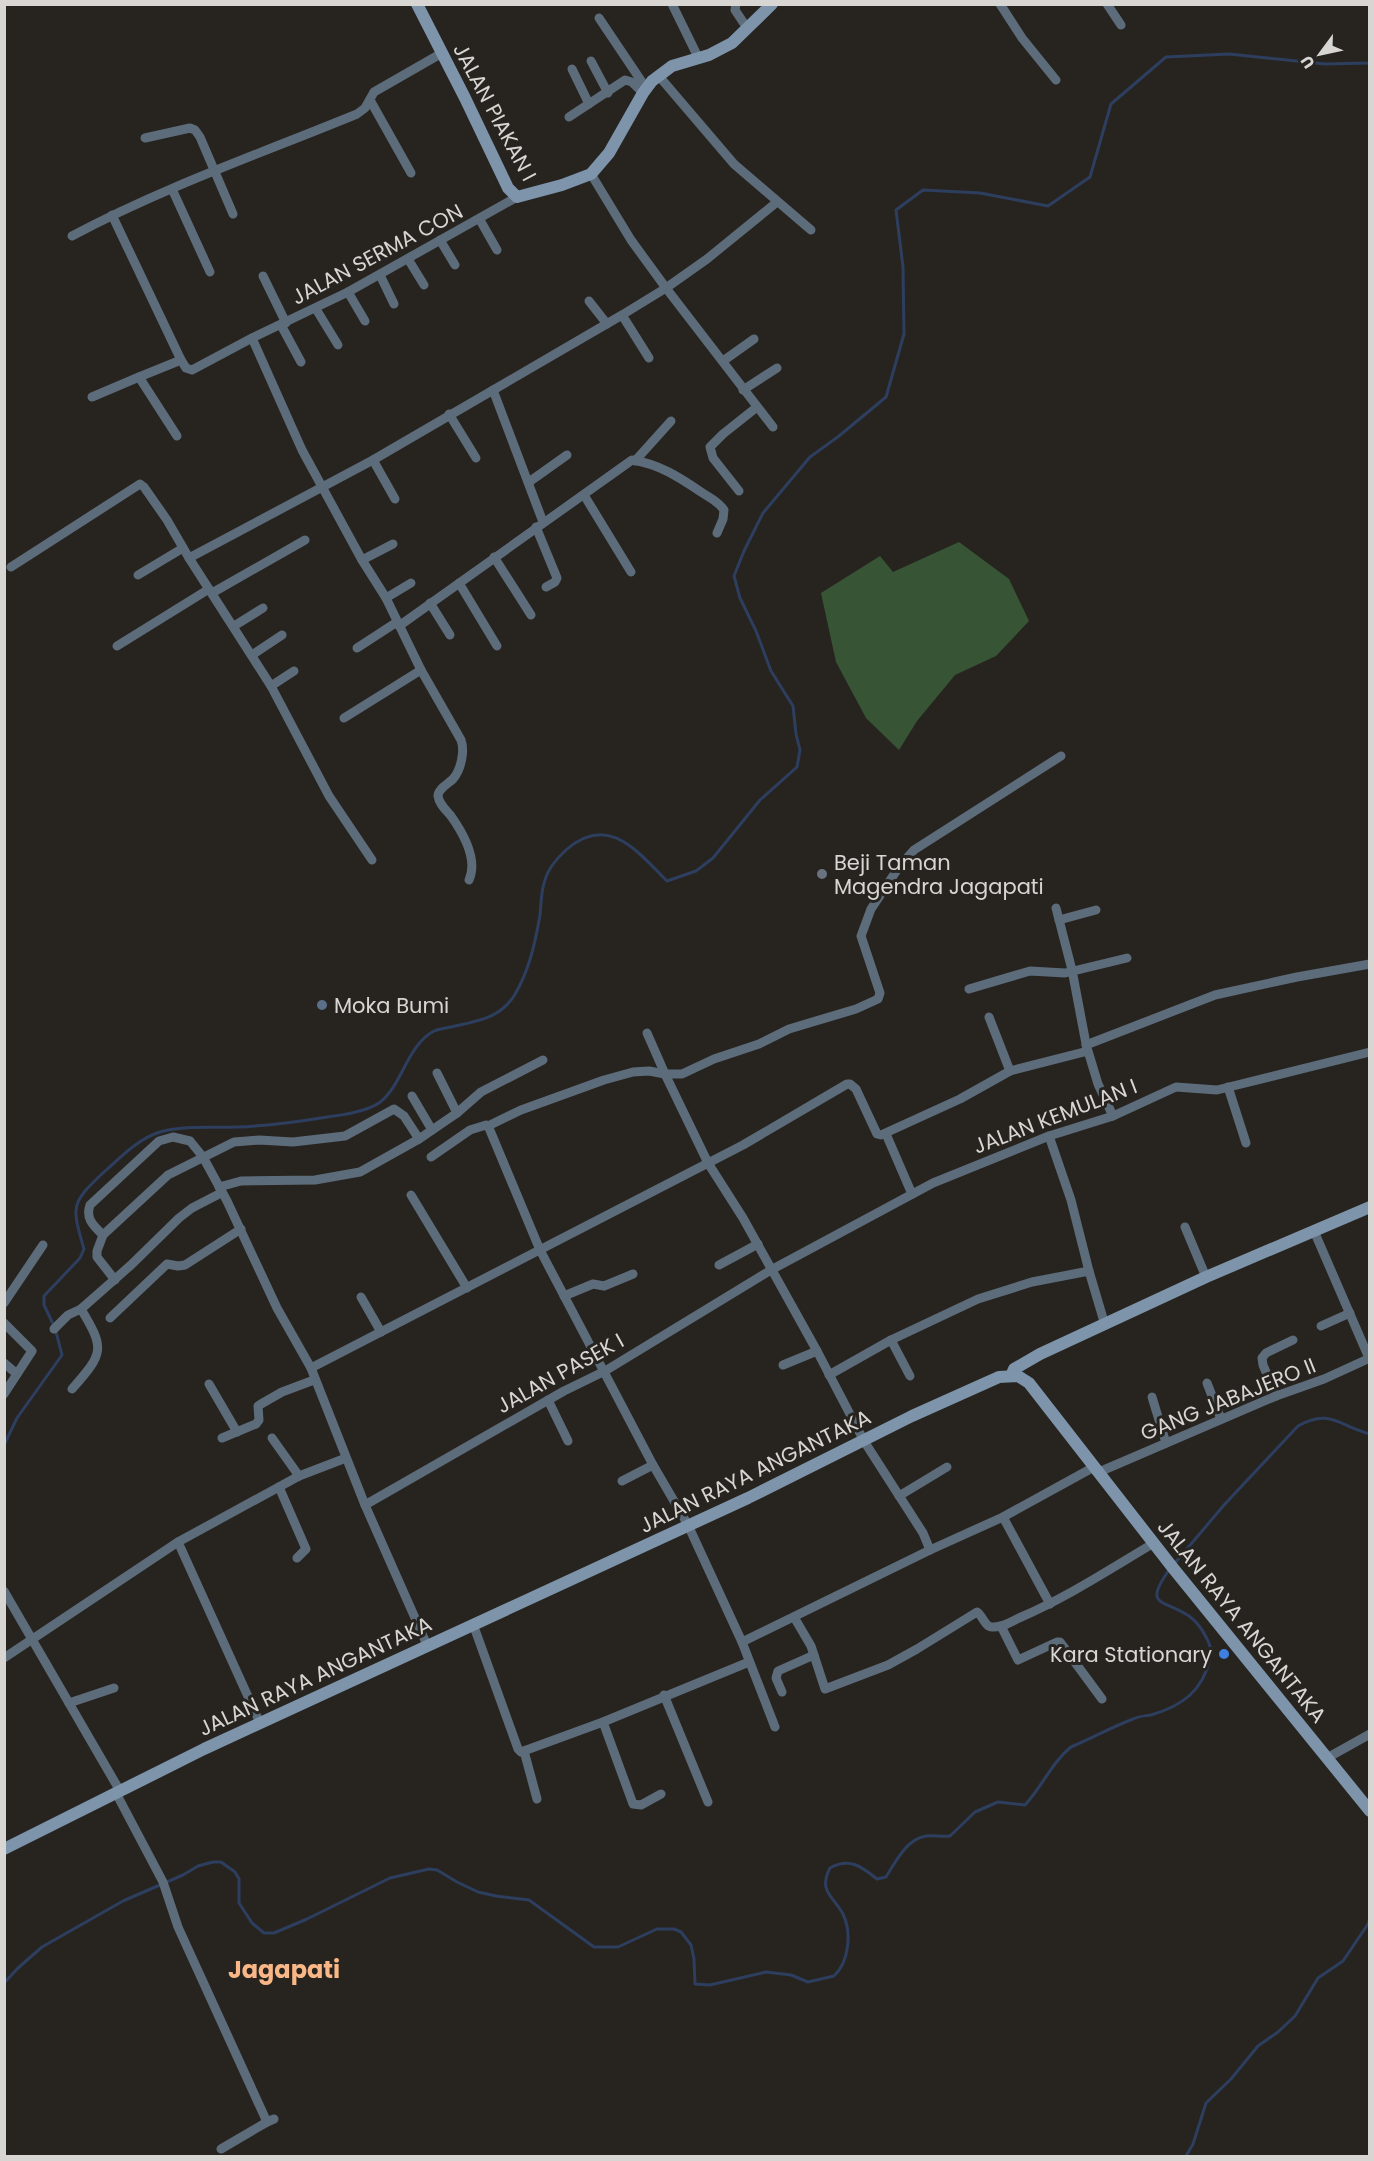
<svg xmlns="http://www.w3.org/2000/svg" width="1374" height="2161" viewBox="0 0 1374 2161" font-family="Poppins,sans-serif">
	<rect width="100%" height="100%" fill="#272420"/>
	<polygon fill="#375535" points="959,542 1009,579 1029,621 996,656 955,675 917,721 899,750 866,718 836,662 821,593 880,556 893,572"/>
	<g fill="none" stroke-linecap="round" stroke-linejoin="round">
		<g stroke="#2d3e5f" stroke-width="3">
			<path d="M4 1445 17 1418 62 1355 55 1328 44 1305V1296L80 1258 84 1249C71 1205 71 1203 105 1171 122 1156 138 1139 160 1132 184 1125 212 1128 237 1127 267 1126 297 1122 327 1117 343 1115 365 1112 379 1103 403 1085 406 1046 434 1031 438 1029 446 1028 451 1027 476 1021 499 1019 514 996 529 971 535 944 540 915 541 905 541 894 544 883 547 870 556 859 566 850 608 813 637 851 667 881L696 871 713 858 760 800 797 767 800 750 796 734 793 706 771 671 756 631 740 598 734 576 744 551 763 513 810 457 839 436 886 397 904 334 903 267 896 210 923 190 980 193 1048 206 1090 177 1111 104 1166 57 1229 54 1325 64 1370 63"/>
			<path d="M1175 1563 1224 1505 1298 1426C1330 1408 1339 1426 1370 1434"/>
			<path d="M4 1983 18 1968 42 1947 123 1901 183 1875 198 1866 213 1862H221L235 1872 239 1879V1903L252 1923 264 1933H274L307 1919 390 1878 429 1869 437 1870 457 1882 478 1892 496 1896 529 1900 594 1947H618L657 1929H674L681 1932 691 1945 694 1959 695 1984 710 1985 766 1972 791 1975 808 1982 834 1976C849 1962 852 1933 843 1914 833 1896 818 1891 830 1868 850 1857 862 1867 877 1879L886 1877C895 1863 906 1839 926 1836 934 1835 942 1837 950 1836L975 1812 998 1802 1025 1805C1042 1787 1052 1762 1071 1747 1092 1738 1112 1727 1133 1719 1139 1716 1145 1716 1151 1715 1182 1706 1203 1691 1210 1658 1212 1650 1210 1644 1206 1637 1202 1629 1196 1621 1189 1616 1163 1599 1143 1607 1169 1570"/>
			<polyline points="1186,2156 1193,2144 1206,2103 1231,2079 1258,2046 1278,2032 1295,2016 1318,1978 1343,1961 1368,1924 1370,1918"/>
		</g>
		<g stroke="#5d6c7a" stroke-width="9">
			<polyline points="672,4 698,57"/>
			<polyline points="736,4 735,10 747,28"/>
			<polyline points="1000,4 1022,38 1056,80"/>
			<polyline points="1107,4 1121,25"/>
			<polyline points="599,18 646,88"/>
			<polyline points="591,61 608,93"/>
			<polyline points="572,69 589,104"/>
			<polyline points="658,75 734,164 811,230"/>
			<polyline points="370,100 411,173"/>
			<polyline points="569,117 625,80 632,82 643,93"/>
			<polyline points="145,138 190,128 195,130 200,137 233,214"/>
			<polyline points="591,174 631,240 666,288 773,427"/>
			<polyline points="172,189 210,272"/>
			<polyline points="112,215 181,360 186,368 192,370 252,338 348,292 517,197"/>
			<polyline points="480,220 497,250"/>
			<path d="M72 236C164 187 262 153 357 114L365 108 374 92 442 53"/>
			<polyline points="440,240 455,265"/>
			<polyline points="408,259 424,285"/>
			<polyline points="380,275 394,304"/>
			<polyline points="263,276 286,323"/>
			<polyline points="348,292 365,321"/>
			<polyline points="589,301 607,324"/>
			<polyline points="316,309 338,345"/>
			<polyline points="622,315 649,358"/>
			<polyline points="281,325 301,362"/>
			<path d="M252 338 302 450 362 560 386 598 421 670 461 740C465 751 461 770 453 779 448 784 438 789 438 796 439 804 446 810 451 816 463 833 478 860 469 880"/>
			<polyline points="723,361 754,339"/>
			<polyline points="493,390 543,522"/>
			<polyline points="743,390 777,368"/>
			<polyline points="92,397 139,377"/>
			<polyline points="449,414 476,458"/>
			<polyline points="177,436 139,377 181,360"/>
			<polyline points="373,460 395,499"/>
			<polyline points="635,461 671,421"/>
			<polyline points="529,482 567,455"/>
			<polyline points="739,491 713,458 710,447 723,434 757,407"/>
			<polyline points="584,495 631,572"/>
			<polyline points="536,527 557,578 555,582 546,587"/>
			<polyline points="494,557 531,615"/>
			<polyline points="362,560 393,544"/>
			<polyline points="11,567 140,484 144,487 167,520 189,558"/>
			<polyline points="138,575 183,548"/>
			<polyline points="459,583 497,646"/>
			<polyline points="212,593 305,540"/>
			<polyline points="386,598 411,583"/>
			<polyline points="430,603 450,635"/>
			<polyline points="234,626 263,608"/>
			<path d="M399 626 632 460C659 464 679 477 701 492 710 498 718 501 724 510L723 519 717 533"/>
			<polyline points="117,646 209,589"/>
			<polyline points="357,648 397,622"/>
			<polyline points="252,655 282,635"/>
			<polyline points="271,686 294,671"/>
			<polyline points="344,718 421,670"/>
			<polyline points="372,860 329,796 271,686 189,558 373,460 622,315 666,288 707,259 777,202"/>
			<polyline points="1056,908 1072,970 1087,1049"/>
			<polyline points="1059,920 1096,910"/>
			<polyline points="969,989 1030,971 1065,973 1127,958"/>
			<polyline points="989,1017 1010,1071"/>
			<polyline points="647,1033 665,1074"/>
			<polyline points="1086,1045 1215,995 1297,977 1370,964"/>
			<polyline points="437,1073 457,1113"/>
			<polyline points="1228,1087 1246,1143"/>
			<polyline points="412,1096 432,1130"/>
			<polyline points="488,1126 521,1110 604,1080 633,1072 649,1071 665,1074"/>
			<polyline points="886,1134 912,1194"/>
			<polyline points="1049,1136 1071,1200 1089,1271 1105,1325"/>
			<polyline points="431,1157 470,1130 486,1125 489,1128 540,1250 653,1465 688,1525 742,1642 775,1727"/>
			<polyline points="219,1187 241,1181 315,1180 360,1172 419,1139 457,1113 481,1092 543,1060"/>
			<polyline points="411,1195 467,1288"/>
			<polyline points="1185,1227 1206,1277"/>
			<polyline points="1314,1231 1369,1358"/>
			<path d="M103 1235C94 1226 85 1219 90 1205L159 1141 173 1137 190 1141 203 1157 227 1201 277 1308 311 1368 365 1505 427 1645"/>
			<polyline points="719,1265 758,1244"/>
			<polyline points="115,1280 97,1257 97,1251 103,1235 168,1175 234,1142 259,1140 293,1142 345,1136 394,1109 404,1116 419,1139"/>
			<polyline points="564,1296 593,1284 604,1286 633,1274"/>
			<polyline points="361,1297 381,1332"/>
			<polyline points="4,1303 43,1245"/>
			<polyline points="110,1318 167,1264 178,1266 185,1265 241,1229"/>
			<polyline points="4,1323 32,1351 4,1394"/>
			<polyline points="1321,1326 1350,1313"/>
			<polyline points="54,1329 68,1315 81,1309"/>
			<polyline points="891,1340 910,1376"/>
			<polyline points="4,1363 17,1374"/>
			<polyline points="783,1365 817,1351"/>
			<polyline points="311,1368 743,1145 847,1084 850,1084 856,1089 877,1134 881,1135 960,1099 1010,1071 1088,1051 1098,1084 1113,1116"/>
			<polyline points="829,1375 891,1340 978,1299 1032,1282 1089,1271"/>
			<polyline points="1207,1383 1221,1419"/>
			<polyline points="209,1384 237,1432"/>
			<path d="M72 1389C104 1353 105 1349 81 1309L131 1265 179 1218 192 1208 221 1193"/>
			<polyline points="1276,1396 1263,1365 1262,1358 1266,1353 1293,1340"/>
			<polyline points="1152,1397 1166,1443"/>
			<polyline points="548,1400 568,1441"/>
			<polyline points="222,1438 256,1424 259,1420 258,1406 261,1404 282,1392 314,1380"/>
			<polyline points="272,1438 299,1476"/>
			<polyline points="1099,1472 1276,1396 1324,1379 1370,1358"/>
			<polyline points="622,1481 653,1465"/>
			<polyline points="279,1487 306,1549 297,1558"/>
			<polyline points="899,1496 947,1467"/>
			<polyline points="365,1505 564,1391 605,1371 771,1270 933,1183 1049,1136 1113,1116 1176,1087 1217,1090 1370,1052"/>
			<polyline points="1003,1517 1050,1604"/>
			<polyline points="178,1542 260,1723"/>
			<polyline points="930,1550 923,1533 864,1441 817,1351 743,1218 708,1163 665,1074 682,1074 714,1059 759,1044 789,1029 856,1009 878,999 880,993 861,936 871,909 899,867 914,850 1061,756"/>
			<polyline points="4,1591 120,1791"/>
			<path d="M794 1617 811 1646 825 1689 888 1665 917 1649 977 1612C983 1616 985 1627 992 1627 1002 1628 1011 1622 1019 1618 1066 1598 1110 1569 1154 1543"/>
			<polyline points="473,1624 518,1749 521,1752 603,1722 749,1662"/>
			<polyline points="1001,1626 1018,1660 1057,1642 1060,1642 1102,1699"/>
			<polyline points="742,1642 930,1550 1003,1517 1094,1467"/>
			<polyline points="4,1658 178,1542 299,1476 346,1458"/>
			<polyline points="782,1692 776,1678 778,1671 814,1655"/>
			<polyline points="664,1695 708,1802"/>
			<polyline points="69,1703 114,1688"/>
			<polyline points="603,1722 633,1804 641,1805 661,1794"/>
			<polyline points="524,1751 537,1799"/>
			<polyline points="1327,1758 1370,1734"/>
			<polyline points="116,1793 163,1882 178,1927 267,2122 274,2119"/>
			<polyline points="221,2149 267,2122"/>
		</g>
		<g stroke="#7d94aa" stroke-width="12">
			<polyline points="417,4 465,98 508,188 517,197 562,185 591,174 609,153 643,93 652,81 672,66 709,55 732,43 772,4"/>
			<polyline points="1011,1376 1014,1369 1040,1354 1206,1277 1370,1207"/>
			<polyline points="4,1849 204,1749 748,1498 912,1416 999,1377 1018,1376 1029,1383 1173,1568 1370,1811"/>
		</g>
	</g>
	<circle fill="#6b7280" stroke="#272420" stroke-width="2" cx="822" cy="874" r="6"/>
	<circle fill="#5c6f8a" stroke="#272420" stroke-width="2" cx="322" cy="1005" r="6"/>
	<circle fill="#3f7fe0" stroke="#272420" stroke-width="2" cx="1224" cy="1654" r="6"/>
	<g text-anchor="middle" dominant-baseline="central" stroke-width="6" stroke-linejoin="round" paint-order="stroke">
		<g font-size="21" fill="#d7d6d3" stroke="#272420">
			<text transform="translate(495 112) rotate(62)">JALAN PIAKAN I</text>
			<text transform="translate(377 254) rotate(-28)">JALAN SERMA CON</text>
			<text transform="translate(1055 1116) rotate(-21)">JALAN KEMULAN I</text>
			<text transform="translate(560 1373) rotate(-29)">JALAN PASEK I</text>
			<text transform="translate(1228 1399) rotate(-22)">GANG JABAJERO II</text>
			<text transform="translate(755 1471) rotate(-26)">JALAN RAYA ANGANTAKA</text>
			<text transform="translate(1242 1621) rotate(51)">JALAN RAYA ANGANTAKA</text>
			<text transform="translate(315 1676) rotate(-25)">JALAN RAYA ANGANTAKA</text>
		</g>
		<g font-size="21" fill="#d7d6d3" stroke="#272420" text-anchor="start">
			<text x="834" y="862">Beji Taman<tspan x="834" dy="24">Magendra Jagapati</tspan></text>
			<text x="334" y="1005">Moka Bumi</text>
			<text x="1212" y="1654" text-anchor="end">Kara Stationary</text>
		</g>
		<g font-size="24" font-weight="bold" fill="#f9b686" stroke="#272420">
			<text x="284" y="1969">Jagapati</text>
		</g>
	</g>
	<rect width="1374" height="2161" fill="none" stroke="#d7d6d3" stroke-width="12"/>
	<g transform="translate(1320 54) rotate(237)" stroke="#272420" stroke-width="4.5" paint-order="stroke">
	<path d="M0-4.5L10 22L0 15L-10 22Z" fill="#d7d6d3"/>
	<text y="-9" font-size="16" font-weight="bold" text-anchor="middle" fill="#d7d6d3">U</text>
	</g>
</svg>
